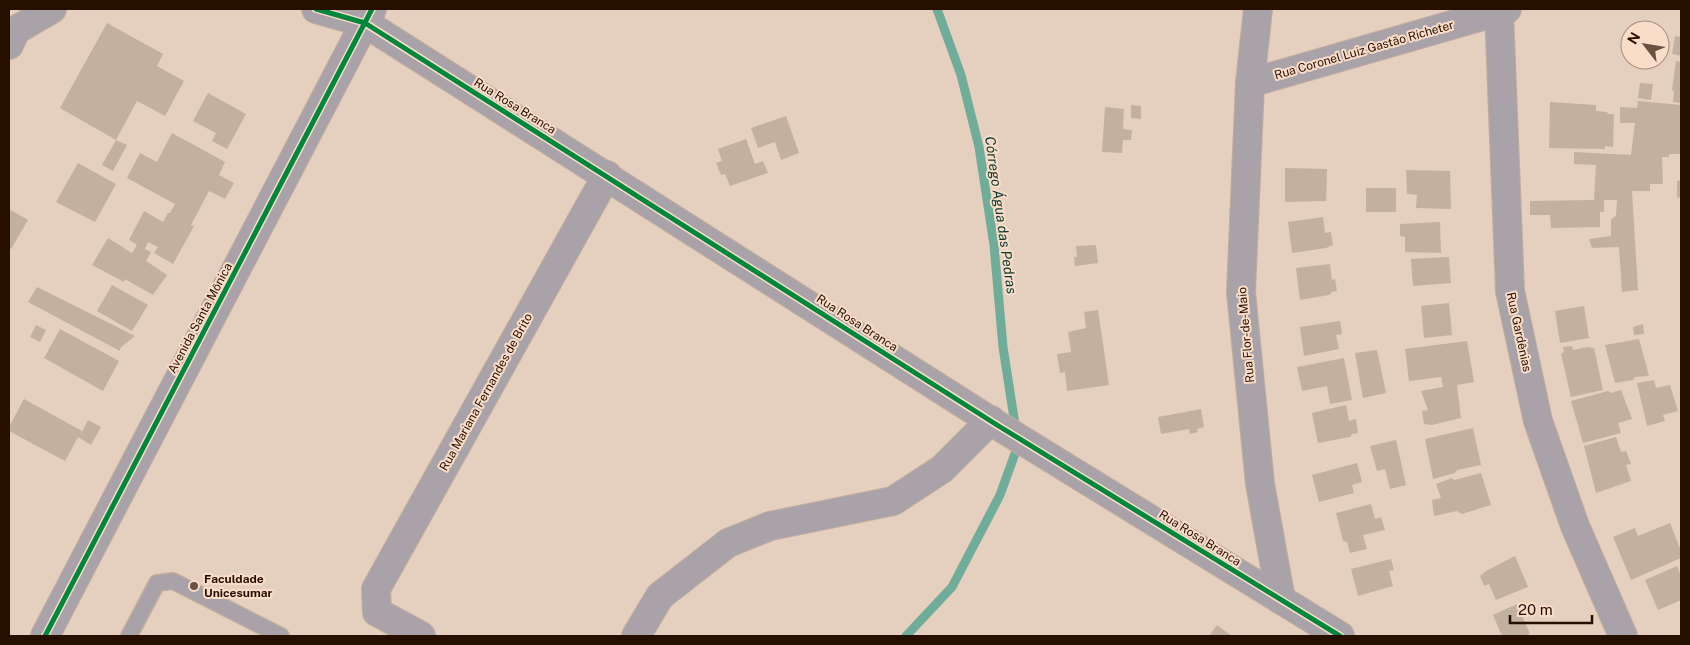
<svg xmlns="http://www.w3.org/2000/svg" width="1690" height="645" viewBox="0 0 1690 645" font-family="'Public Sans',sans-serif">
	<rect width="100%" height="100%" fill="#e5cfbe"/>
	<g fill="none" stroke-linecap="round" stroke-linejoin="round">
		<g stroke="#70ac9a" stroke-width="9">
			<polyline points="937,9 961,75 979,147 994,245 1003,347 1016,431"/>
			<polyline points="906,636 952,587 1000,495 1017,448 1017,442"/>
		</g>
	</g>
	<g fill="#c2b19e">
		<polygon points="107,23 163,54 157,66 184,81 165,116 137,101 116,140 60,108"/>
		<polygon points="1675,36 1681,37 1681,56 1672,54"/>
		<polygon points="1676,61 1681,62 1681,103 1673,102 1674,91 1672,90"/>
		<polygon points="1640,83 1653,84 1651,100 1638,98"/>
		<polygon points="208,93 246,114 227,149 212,141 216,133 193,121"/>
		<polygon points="1638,101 1681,105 1681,154 1669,154 1669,157 1662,157 1663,184 1650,184 1650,191 1632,191 1638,290 1622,292 1619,247 1592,248 1589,239 1611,236 1611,219 1616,216 1617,200 1604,200 1604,212 1600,212 1600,227 1551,228 1550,215 1530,215 1530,201 1594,200 1596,165 1574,164 1574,152 1631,155 1635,123 1620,123 1620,107 1637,108"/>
		<polygon points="1550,102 1596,105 1596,111 1607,112 1608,114 1614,114 1613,147 1605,146 1605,149 1549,148"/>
		<polygon points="1131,105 1141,106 1141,119 1131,118"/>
		<polygon points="1105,107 1124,109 1123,129 1132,130 1131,140 1123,140 1122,153 1102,152"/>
		<polygon points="786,116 799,153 781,160 775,142 758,148 751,128"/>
		<polygon points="172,133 225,162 219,175 234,183 225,199 209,191 191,225 194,226 173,264 154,253 158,247 148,242 145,249 151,252 146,261 167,275 153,295 125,279 124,282 92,265 108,238 132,253 137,245 129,240 144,211 163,222 168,213 170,213 175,204 127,178 140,153 157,162"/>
		<polygon points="746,139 755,164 763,161 768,173 730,186 725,174 721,175 716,163 722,161 718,149"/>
		<polygon points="116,140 127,145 113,171 102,165"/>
		<polygon points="78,163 116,184 95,222 56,202"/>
		<polygon points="1285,168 1327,169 1326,201 1285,202"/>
		<polygon points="1406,170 1450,171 1451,209 1416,208 1417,195 1407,194"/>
		<polygon points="1681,180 1681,197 1677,198 1677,181"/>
		<rect x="1366" y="188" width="30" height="24"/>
		<polygon points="9,209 28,220 11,249 9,248"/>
		<polygon points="1323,217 1325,233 1331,232 1333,245 1326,248 1292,253 1288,222"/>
		<polygon points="1440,222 1441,253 1405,252 1405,237 1400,236 1400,224"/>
		<polygon points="1096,245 1098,263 1075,266 1074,257 1077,257 1076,246"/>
		<polygon points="1449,257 1451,283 1413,286 1411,259"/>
		<polygon points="1330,264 1332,280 1335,279 1337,291 1332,292 1329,295 1300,300 1296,268"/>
		<polygon points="112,285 148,305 132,331 97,311"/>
		<polygon points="37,287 135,336 120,348 120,351 28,302"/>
		<polygon points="1449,303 1452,335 1424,338 1421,306"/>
		<polygon points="1584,306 1589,338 1560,343 1555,311"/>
		<polygon points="1098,310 1109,385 1067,391 1065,372 1060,373 1057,354 1071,352 1068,332 1086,328 1084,312"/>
		<polygon points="1340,321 1342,334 1336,335 1339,349 1304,356 1300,327"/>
		<polygon points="1643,324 1644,334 1634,335 1633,327"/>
		<polygon points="36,325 46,330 40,342 30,337"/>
		<polygon points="60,329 119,361 103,391 44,358"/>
		<polygon points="1639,339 1649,376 1635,377 1633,380 1615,383 1605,345"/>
		<polygon points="1467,341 1474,382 1457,385 1461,418 1432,425 1424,424 1422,411 1428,410 1421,391 1443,387 1441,377 1409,381 1405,349"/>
		<polygon points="1572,346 1573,350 1588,347 1594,348 1603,390 1571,397 1561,354 1564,352 1563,347"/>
		<polygon points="1377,350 1386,393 1363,398 1355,353"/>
		<polygon points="1344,358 1352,400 1330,404 1327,386 1302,391 1297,367"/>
		<polygon points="1654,380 1656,388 1670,385 1678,411 1663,415 1665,421 1647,426 1637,383"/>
		<polygon points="1621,390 1632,419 1618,423 1621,433 1583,443 1571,401 1608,391 1611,393"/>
		<polygon points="24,399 82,431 80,436 88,420 101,427 91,445 78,437 65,461 9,431 9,427"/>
		<polygon points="1346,405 1349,421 1356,419 1358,433 1352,434 1350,437 1318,443 1312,413"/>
		<polygon points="1201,409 1204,427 1197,429 1198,432 1190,434 1189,429 1161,434 1158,417"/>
		<polygon points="1473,428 1481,465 1457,470 1455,473 1433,479 1425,439"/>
		<polygon points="1616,437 1621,452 1626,451 1631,464 1626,465 1631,481 1596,493 1584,446"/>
		<polygon points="1396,440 1406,485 1390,489 1385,469 1377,471 1370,446"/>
		<polygon points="1357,463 1362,482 1352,485 1354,493 1319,502 1312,475"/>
		<polygon points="1481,473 1491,505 1462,514 1457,511 1434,516 1432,500 1441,498 1436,484 1452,478 1454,480"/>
		<polygon points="1371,504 1375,519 1381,517 1385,530 1363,535 1367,549 1350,553 1347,542 1343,541 1336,513"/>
		<polygon points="1670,523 1681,551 1681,558 1631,580 1613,537 1635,528 1638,536"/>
		<polygon points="1515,556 1528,587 1496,600 1489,584 1484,586 1480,576 1486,571"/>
		<polygon points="1391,559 1394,570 1389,571 1393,586 1358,596 1351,569"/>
		<polygon points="1677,566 1681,576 1681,600 1658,610 1645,580"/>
		<polygon points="1517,604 1530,634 1525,636 1502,636 1493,615"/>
		<polygon points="1217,625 1232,636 1209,636"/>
	</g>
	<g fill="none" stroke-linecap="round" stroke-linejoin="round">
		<defs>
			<polyline id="service" points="129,636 157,583 173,581 281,636"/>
			<g id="minor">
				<polyline points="316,9 365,23 997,425 1340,636"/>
				<polyline points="1258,9 1250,83 1241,292 1260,484 1281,600"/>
				<polyline points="1499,11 1510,291 1538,421 1575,526 1623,636"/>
				<polyline points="9,45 16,30 52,9"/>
				<polyline points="1250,83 1507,9"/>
				<polyline points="421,636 377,612 376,589 607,175"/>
				<polyline points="636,636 660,596 728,543 770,526 893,501 942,469 991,420"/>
			</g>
			<polyline id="tertiary" points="45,636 372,9"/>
		</defs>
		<use href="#service" stroke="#c0ad9f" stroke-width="18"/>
		<use href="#minor" stroke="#c0ad9f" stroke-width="30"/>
		<use href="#tertiary" stroke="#c0ad9f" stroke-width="30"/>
		<use href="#service" stroke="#a9a3a9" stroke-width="15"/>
		<use href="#minor" stroke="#a9a3a9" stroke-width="28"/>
		<use href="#tertiary" stroke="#a9a3a9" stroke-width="28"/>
		<defs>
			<g id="cycleway">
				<polyline points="316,9 365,23 997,425 1340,636"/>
				<polyline points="45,636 372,9"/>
			</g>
		</defs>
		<use href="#cycleway" stroke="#f9ddc8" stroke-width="8"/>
		<use href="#cycleway" stroke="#00873e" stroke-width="5"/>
	</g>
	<circle fill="#6a5242" stroke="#f9ddc8" stroke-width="2" cx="194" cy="586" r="5"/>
	<g text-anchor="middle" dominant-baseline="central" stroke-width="4" stroke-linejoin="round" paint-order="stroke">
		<g font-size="12" fill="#270f00" stroke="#f9ddc8">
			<text transform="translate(1364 50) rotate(-16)">Rua Coronel Luiz Gastão Richeter</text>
			<text transform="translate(515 106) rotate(32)">Rua Rosa Branca</text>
			<text transform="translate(200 318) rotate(-62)">Avenida Santa Mônica</text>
			<text transform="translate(857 323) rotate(33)">Rua Rosa Branca</text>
			<text transform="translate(1519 332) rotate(78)">Rua Gardênias</text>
			<text transform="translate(1246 335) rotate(-95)">Rua Flor-de-Maio</text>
			<text transform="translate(486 392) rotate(-61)">Rua Mariana Fernandes de Brito</text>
			<text transform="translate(1200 538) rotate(32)">Rua Rosa Branca</text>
		</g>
		<g font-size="12" font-weight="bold" fill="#270f00" stroke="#f9ddc8" text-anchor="start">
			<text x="204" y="579">Faculdade<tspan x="204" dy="14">Unicesumar</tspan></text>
		</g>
		<g font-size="14" font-style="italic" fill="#0c3830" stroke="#f9ddc8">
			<text transform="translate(1001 215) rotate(82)">Córrego Água das Pedras</text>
		</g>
	</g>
	<rect width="1690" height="645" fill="none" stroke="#270f00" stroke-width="20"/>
	<g transform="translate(1645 45) rotate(301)"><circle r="24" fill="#f9ddc8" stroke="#a58b78"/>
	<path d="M0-4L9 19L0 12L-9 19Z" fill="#6a5242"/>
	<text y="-8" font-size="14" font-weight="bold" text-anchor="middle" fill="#270f00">N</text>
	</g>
	<path d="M1510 615v8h82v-8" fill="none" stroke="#270f00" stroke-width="2.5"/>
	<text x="1518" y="615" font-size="15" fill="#270f00" stroke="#f9ddc8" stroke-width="4" paint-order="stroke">20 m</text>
</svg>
